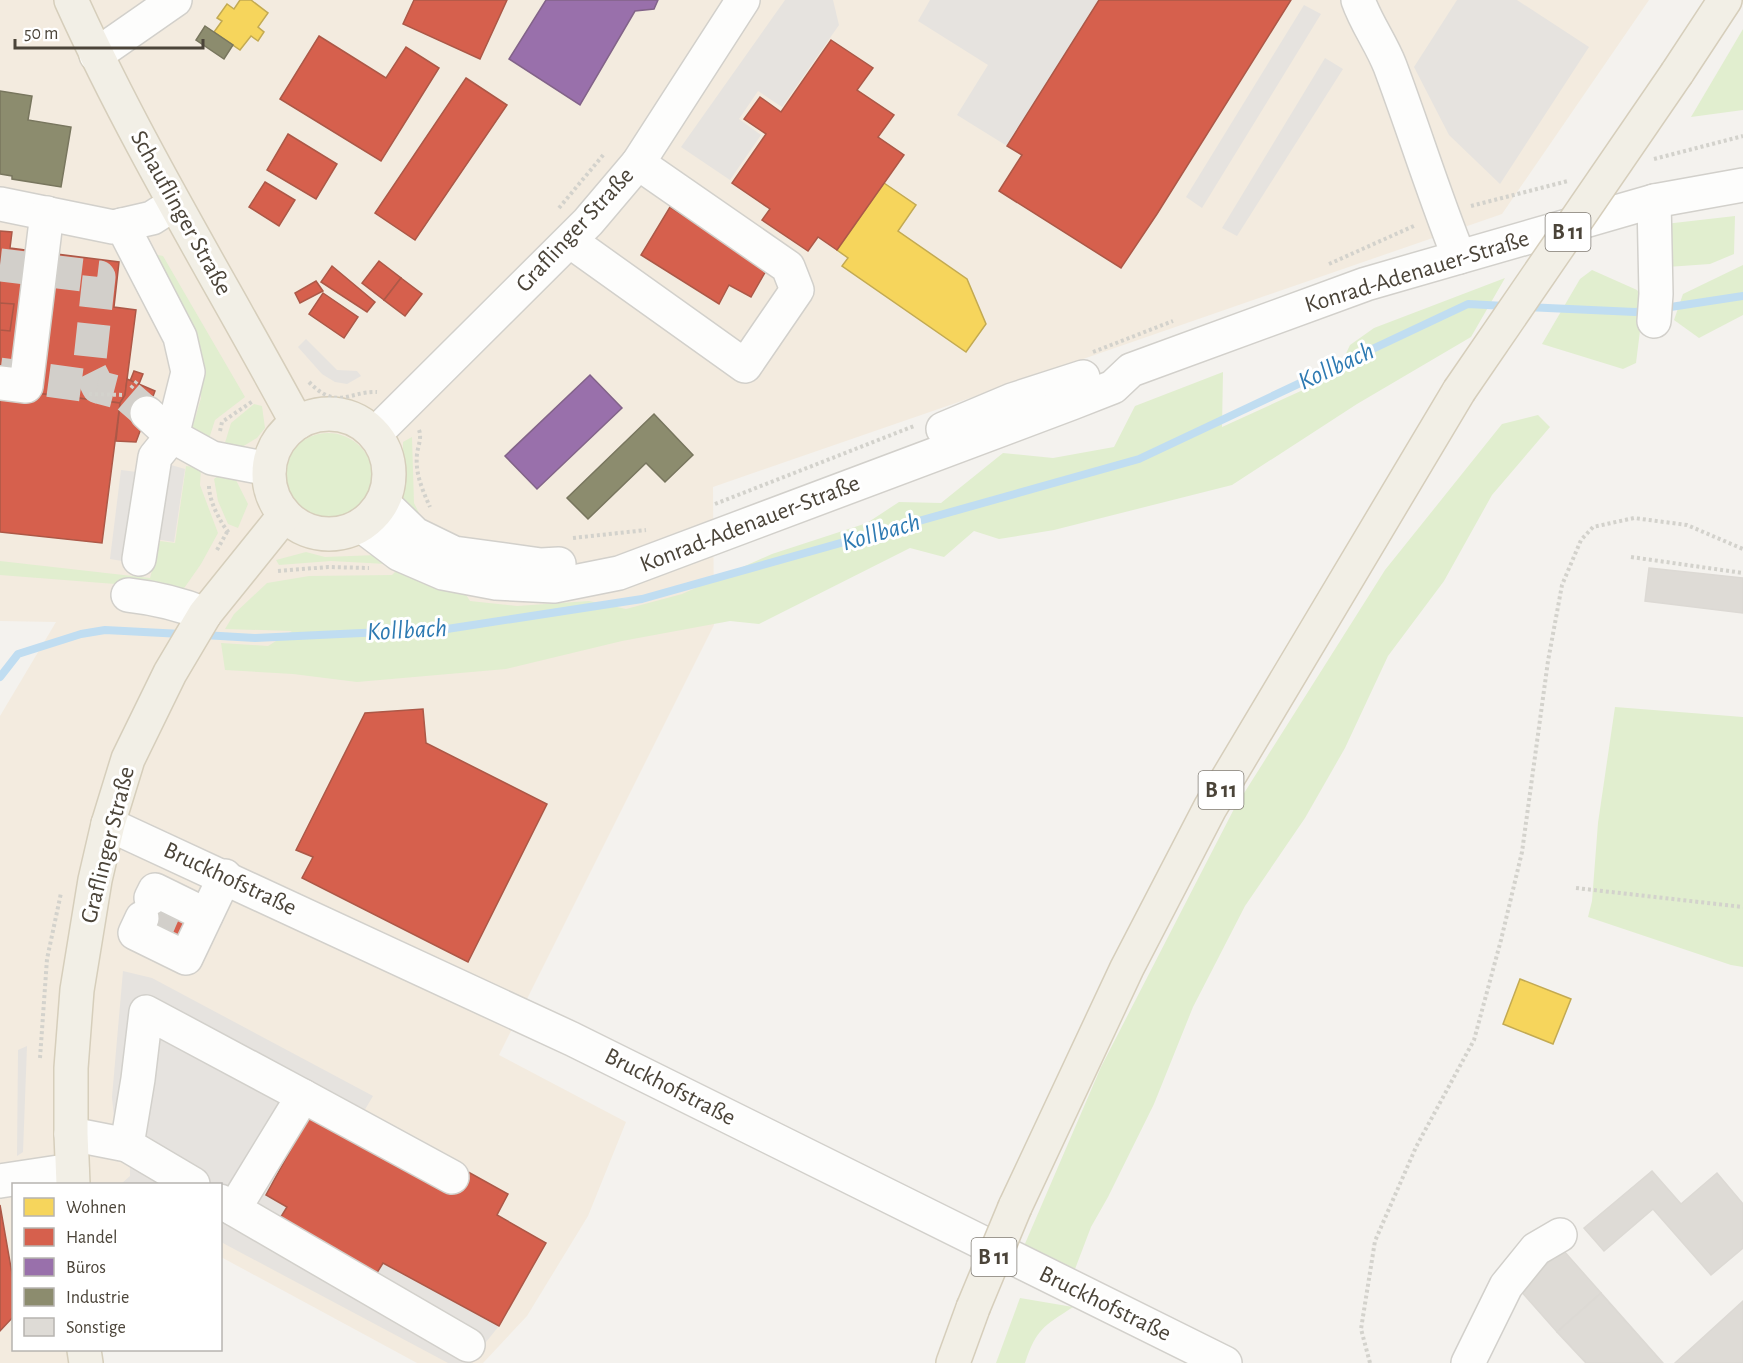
<svg xmlns="http://www.w3.org/2000/svg" width="1743" height="1363" viewBox="0 0 1743 1363" font-family="'Alegreya Sans',sans-serif">
	<rect width="100%" height="100%" fill="#f4f2ee"/>
	<polygon fill="#f3ebdf" points="0,0 1649,0 1502,214 713,487 714,625 499,1055 626,1122 588,1216 527,1316 483,1363 417,1363 221,1257 220,1184 14,1184 14,1350 69,1350 70,1363 0,1363 0,716 56,622 0,621"/>
	<g fill="#e1eecf">
		<polygon points="1743,29 1743,110 1691,117"/>
		<polygon points="1735,216 1734,254 1710,264 1667,267 1665,224"/>
		<polygon points="153,254 163,256 245,397 215,420 208,442 191,432 201,398 200,363"/>
		<polygon points="1743,265 1743,315 1699,338 1674,320 1683,294"/>
		<polygon points="1592,270 1637,290 1644,299 1636,363 1623,369 1542,344 1580,279"/>
		<polygon points="1505,278 1471,337 1357,404 1232,485 1054,530 999,539 974,531 944,557 910,548 759,624 730,621 622,641 506,669 357,682 293,674 225,670 221,643 268,646 292,631 225,629 234,614 267,583 309,576 392,575 399,568 463,590 470,601 517,606 589,601 626,609 682,594 772,554 867,523 899,502 941,503 1003,453 1053,458 1114,447 1135,406 1223,372 1222,427 1336,375 1350,345 1374,328"/>
		<polygon points="254,404 262,406 265,428 257,438 237,450 224,446 231,423"/>
		<polygon points="1538,415 1550,427 1492,495 1444,581 1388,656 1345,748 1305,818 1245,906 1193,1007 1154,1104 1108,1197 1091,1227 1075,1269 1024,1246 1101,1067 1234,809 1385,570 1502,424"/>
		<circle cx="328" cy="478" r="45"/>
		<polygon points="412,437 414,503 421,517 402,503 403,442"/>
		<polygon points="186,466 201,468 200,485 218,533 201,564 180,594 141,586 0,575 0,561 150,578 160,541 175,543"/>
		<polygon points="223,472 235,478 248,504 238,528 228,524 218,501 214,479"/>
		<polygon points="306,552 325,557 377,555 386,564 331,561 279,565 276,560"/>
		<polygon points="1615,707 1743,717 1743,967 1731,965 1588,917 1592,901 1598,823"/>
		<path d="M1020 1298 1073 1307C1043 1327 1037 1328 1025 1363H996Z"/>
	</g>
	<g fill="#e6e3df">
		<polygon points="785,0 833,0 839,25 782,107 758,91 739,119 761,135 730,180 681,147"/>
		<polygon points="930,0 1099,0 1007,146 957,115 988,65 918,21"/>
		<polygon points="1457,0 1517,0 1589,47 1500,184 1449,135 1414,67"/>
		<polygon points="1304,5 1321,14 1202,208 1186,197"/>
		<polygon points="1325,58 1343,69 1237,236 1222,228"/>
		<polygon points="306,339 337,370 357,371 361,376 347,384 335,382 322,374 298,347"/>
		<polygon points="164,463 185,469 174,542 155,539 128,562 110,559 121,470 161,475"/>
		<polygon points="123,971 152,978 373,1096 351,1133 312,1111 266,1194 287,1207 375,1276 383,1263 499,1326 469,1363 448,1363 221,1242 220,1184 121,1184 130,1176 129,1109 114,1118 112,1097"/>
		<polygon points="27,1046 23,1152 17,1156 18,1050"/>
	</g>
	<g fill="#f6d55c" stroke="#c3aa52" stroke-width="1.5">
		<polygon points="240,0 251,0 268,13 258,27 264,32 258,41 251,36 240,50 214,32 222,21 217,18 227,4 234,9"/>
		<polygon points="884,183 916,205 898,231 967,279 986,324 966,352 842,266 848,258 837,250"/>
		<polygon points="1520,979 1571,999 1553,1044 1503,1024"/>
	</g>
	<g fill="#d6604d" stroke="#ac5847" stroke-width="1.5">
		<polygon points="414,0 507,0 480,59 403,24"/>
		<polygon points="1099,0 1291,0 1157,214 1121,268 999,191 1022,155 1007,146"/>
		<polygon points="319,36 386,78 406,47 439,68 381,161 280,99"/>
		<polygon points="831,40 873,68 857,90 894,115 878,137 904,155 837,250 818,237 808,251 762,220 770,209 732,183 766,134 744,119 760,97 781,112"/>
		<polygon points="466,78 507,105 415,240 375,213"/>
		<polygon points="288,134 337,164 316,199 267,170"/>
		<polygon points="265,182 295,200 279,226 249,207"/>
		<polygon points="670,207 767,269 751,297 729,285 719,304 641,255"/>
		<polygon points="0,231 12,232 10,248 119,262 114,307 136,310 125,395 120,403 0,389"/>
		<polygon points="379,261 401,278 384,300 362,283"/>
		<polygon points="332,266 375,302 367,312 321,282"/>
		<polygon points="401,278 422,294 405,316 384,300"/>
		<polygon points="316,281 323,291 300,303 295,293"/>
		<polygon points="323,293 358,317 344,338 309,314"/>
		<polygon points="0,303 14,304 10,331 0,330"/>
		<polygon points="134,371 143,374 139,384 130,381"/>
		<polygon points="127,379 155,391 136,442 116,441 120,403 125,395"/>
		<polygon points="0,389 120,403 102,543 0,532"/>
		<polygon points="423,709 426,743 547,804 468,962 302,878 313,857 296,850 365,713"/>
		<polygon points="144,894 195,919 185,939 134,914"/>
		<polygon points="312,1111 461,1168 508,1194 497,1215 546,1243 499,1326 383,1263 375,1276 279,1220 287,1207 266,1195"/>
		<polygon points="0,1205 14,1285 14,1316 0,1331"/>
	</g>
	<g fill="#9970ab" stroke="#826389" stroke-width="1.5">
		<polygon points="546,0 658,0 654,9 635,11 580,105 509,59"/>
		<polygon points="590,375 622,408 537,489 505,456"/>
	</g>
	<g fill="#8c8c6e" stroke="#78765e" stroke-width="1.5">
		<polygon points="205,26 233,45 224,59 196,40"/>
		<polygon points="0,91 32,96 28,120 71,127 61,187 12,179 12,176 0,174"/>
		<polygon points="654,414 693,455 665,482 646,463 588,519 567,498"/>
	</g>
	<g fill="none" stroke-linecap="round" stroke-linejoin="round">
		<g stroke="#c0ddf1" stroke-width="8">
			<polyline points="1526,307 1635,312 1646,311"/>
			<polyline points="1664,308 1743,296"/>
			<polyline points="203,635 255,638 447,629 642,599 1139,459 1468,304 1505,306"/>
			<polyline points="0,677 18,654 81,634 105,630 182,634"/>
		</g>
	</g>
	<g fill="#dedbd6" stroke="#dcd9d4" stroke-width="1.5">
		<polygon points="1649,568 1743,578 1743,613 1645,601"/>
		<polygon points="1652,1171 1681,1204 1717,1173 1743,1204 1743,1248 1711,1275 1653,1209 1604,1251 1584,1228"/>
		<polygon points="1563,1250 1601,1293 1557,1332 1519,1289"/>
		<polygon points="1601,1293 1663,1363 1586,1363 1557,1332"/>
		<polygon points="1743,1301 1743,1363 1675,1363"/>
	</g>
	<g fill="none" stroke-linecap="round" stroke-linejoin="round">
		<g stroke="#d2cfca" stroke-width="33" stroke-dasharray="33 16" stroke-linecap="butt">
			<polyline points="0,265 99,277 89,369 98,387 125,394 147,413"/>
			<polyline points="0,374 98,387"/>
			<polyline points="158,926 167,905"/>
		</g>
		<defs>
			<g id="minor">
				<path d="M1358 0C1366 23 1381 43 1390 66 1414 130 1434 195 1459 257"/>
				<polyline points="96,55 175,0"/>
				<polyline points="0,204 113,227 152,218 174,204"/>
				<polyline points="122,225 180,337 188,372 172,436 155,457 139,559"/>
				<polyline points="570,241 745,366 797,290 788,267 638,163"/>
				<polyline points="1654,321 1656,294 1654,201"/>
				<polyline points="0,383 26,386 47,213"/>
				<polyline points="147,413 172,436 212,458 269,469"/>
				<polyline points="943,429 1012,400 1083,377"/>
				<polyline points="375,434 588,222 638,163 743,0"/>
				<polyline points="383,503 415,534 454,553 541,565 559,564"/>
				<polyline points="362,526 399,554 443,573 496,583 554,586 619,573 1072,403 1113,387 1131,370 1366,284 1654,201 1743,185"/>
				<path d="M128 595C155 598 180 604 205 614"/>
				<polyline points="108,824 572,1039 1225,1363"/>
				<polyline points="151,898 155,890 206,915"/>
				<polyline points="142,918 135,933 186,958 225,876"/>
				<polyline points="303,1096 452,1177"/>
				<polyline points="71,1134 127,1145 193,1184"/>
				<polyline points="127,1145 138,1079 146,1012 303,1096 234,1209"/>
				<polyline points="0,1181 72,1170"/>
				<polyline points="220,1201 468,1345"/>
				<polyline points="1468,1363 1506,1286 1536,1249 1560,1235"/>
			</g>
			<g id="major">
				<path d="M71 0C137 146 221 282 297 423"/>
				<polyline points="1677,73 1725,0"/>
				<circle cx="329" cy="474" r="60"/>
				<polyline points="73,1184 71,1134 71,1068 77,990 95,880 108,824 128,759 170,673 205,614 284,516"/>
				<polyline points="1015,1207 1127,968 1210,808 1459,391"/>
				<polyline points="84,1350 86,1363"/>
				<polyline points="953,1363 973,1308"/>
			</g>
		</defs>
		<use href="#minor" stroke="#d2d0cb" stroke-width="36"/>
		<use href="#major" stroke="#d6cebb" stroke-width="36"/>
		<g stroke="#d3d2cc" stroke-width="4" stroke-dasharray="3 3" stroke-linecap="butt">
			<polyline points="1654,159 1743,136"/>
			<polyline points="1471,206 1568,181"/>
			<polyline points="559,208 604,154"/>
			<polyline points="1329,264 1416,225"/>
			<polyline points="1093,352 1173,321"/>
			<path d="M309 382C337 411 349 391 377 392"/>
			<polyline points="131,388 138,380"/>
			<polyline points="89,394 124,395"/>
			<path d="M419 430C422 438 418 446 417 454 415 473 422 489 430 507"/>
			<polyline points="220,431 222,422 253,401"/>
			<path d="M209 486C209 501 220 522 229 533"/>
			<polyline points="715,504 914,426"/>
			<polyline points="573,538 646,530"/>
			<polyline points="217,550 227,532"/>
			<polyline points="1631,557 1743,573"/>
			<polyline points="278,571 328,567 369,568"/>
			<polyline points="1576,888 1743,907"/>
			<polyline points="40,1058 47,959 61,893"/>
			<polyline points="1370,1363 1361,1329 1375,1241 1416,1147 1474,1040 1501,940 1522,852 1548,661 1562,585 1581,540 1593,527 1634,518 1687,525 1743,549"/>
		</g>
		<use href="#minor" stroke="#fdfdfc" stroke-width="33"/>
		<use href="#major" stroke="#f2efe6" stroke-width="33"/>
		<defs>
			<g id="major-bridge">
				<polyline points="1459,391 1677,73"/>
				<polyline points="973,1308 1015,1207"/>
			</g>
		</defs>
		<use href="#major-bridge" stroke="#d6cebb" stroke-width="36" stroke-linecap="butt"/>
		<use href="#major-bridge" stroke="#f2efe6" stroke-width="33"/>
	</g>
	<g text-anchor="middle" dominant-baseline="central" stroke-width="6" stroke-linejoin="round" paint-order="stroke">
		<g fill="#fff" stroke="#817c74" stroke-width="1.5">
			<rect x="1545.5" y="213" width="45" height="38" rx="4.5"/>
			<rect x="1198.5" y="771" width="45" height="38" rx="4.5"/>
			<rect x="971.5" y="1238" width="45" height="38" rx="4.5"/>
		</g>
		<g font-size="22" font-weight="bold" fill="#4b4439">
			<text x="1568" y="232">B 11</text>
			<text x="1221" y="790">B 11</text>
			<text x="994" y="1257">B 11</text>
		</g>
		<g font-size="24" fill="#4b4439" stroke="#fff">
			<text transform="translate(181 213) rotate(61)">Schauflinger Straße</text>
			<text transform="translate(575 230) rotate(-47)">Graflinger Straße</text>
			<text transform="translate(1417 272) rotate(-17)">Konrad-Adenauer-Straße</text>
			<text transform="translate(750 524) rotate(-21)">Konrad-Adenauer-Straße</text>
			<text transform="translate(108 845) rotate(-76)">Graflinger Straße</text>
			<text transform="translate(230 879) rotate(25)">Bruckhofstraße</text>
			<text transform="translate(670 1087) rotate(27)">Bruckhofstraße</text>
			<text transform="translate(1105 1304) rotate(26)">Bruckhofstraße</text>
		</g>
		<g font-size="26" font-style="italic" fill="#2e7ab2" stroke="#fff">
			<text transform="translate(1336 366) rotate(-25)">Kollbach</text>
			<text transform="translate(881 532) rotate(-16)">Kollbach</text>
			<text transform="translate(407 630) rotate(-3)">Kollbach</text>
		</g>
	</g>
	<rect x="12" y="1183" width="210" height="168" fill="#ffffff" stroke="#b7b4b0" stroke-width="1.5"/>
	<rect x="24" y="1198" width="30" height="18" fill="#f6d55c" stroke="#b7b4b0" stroke-width="1.5"/>
	<text x="66" y="1213" font-size="18" fill="#4b4439">Wohnen</text>
	<rect x="24" y="1228" width="30" height="18" fill="#d6604d" stroke="#b7b4b0" stroke-width="1.5"/>
	<text x="66" y="1243" font-size="18" fill="#4b4439">Handel</text>
	<rect x="24" y="1258" width="30" height="18" fill="#9970ab" stroke="#b7b4b0" stroke-width="1.5"/>
	<text x="66" y="1273" font-size="18" fill="#4b4439">Büros</text>
	<rect x="24" y="1288" width="30" height="18" fill="#8c8c6e" stroke="#b7b4b0" stroke-width="1.5"/>
	<text x="66" y="1303" font-size="18" fill="#4b4439">Industrie</text>
	<rect x="24" y="1318" width="30" height="18" fill="#dedbd6" stroke="#b7b4b0" stroke-width="1.5"/>
	<text x="66" y="1333" font-size="18" fill="#4b4439">Sonstige</text>
	<path d="M15 39v9h188v-9" fill="none" stroke="#4b4439" stroke-width="3"/>
	<text x="24" y="39" font-size="18" fill="#4b4439" stroke="#ffffff" stroke-width="4.5" paint-order="stroke">50 m</text>
</svg>
